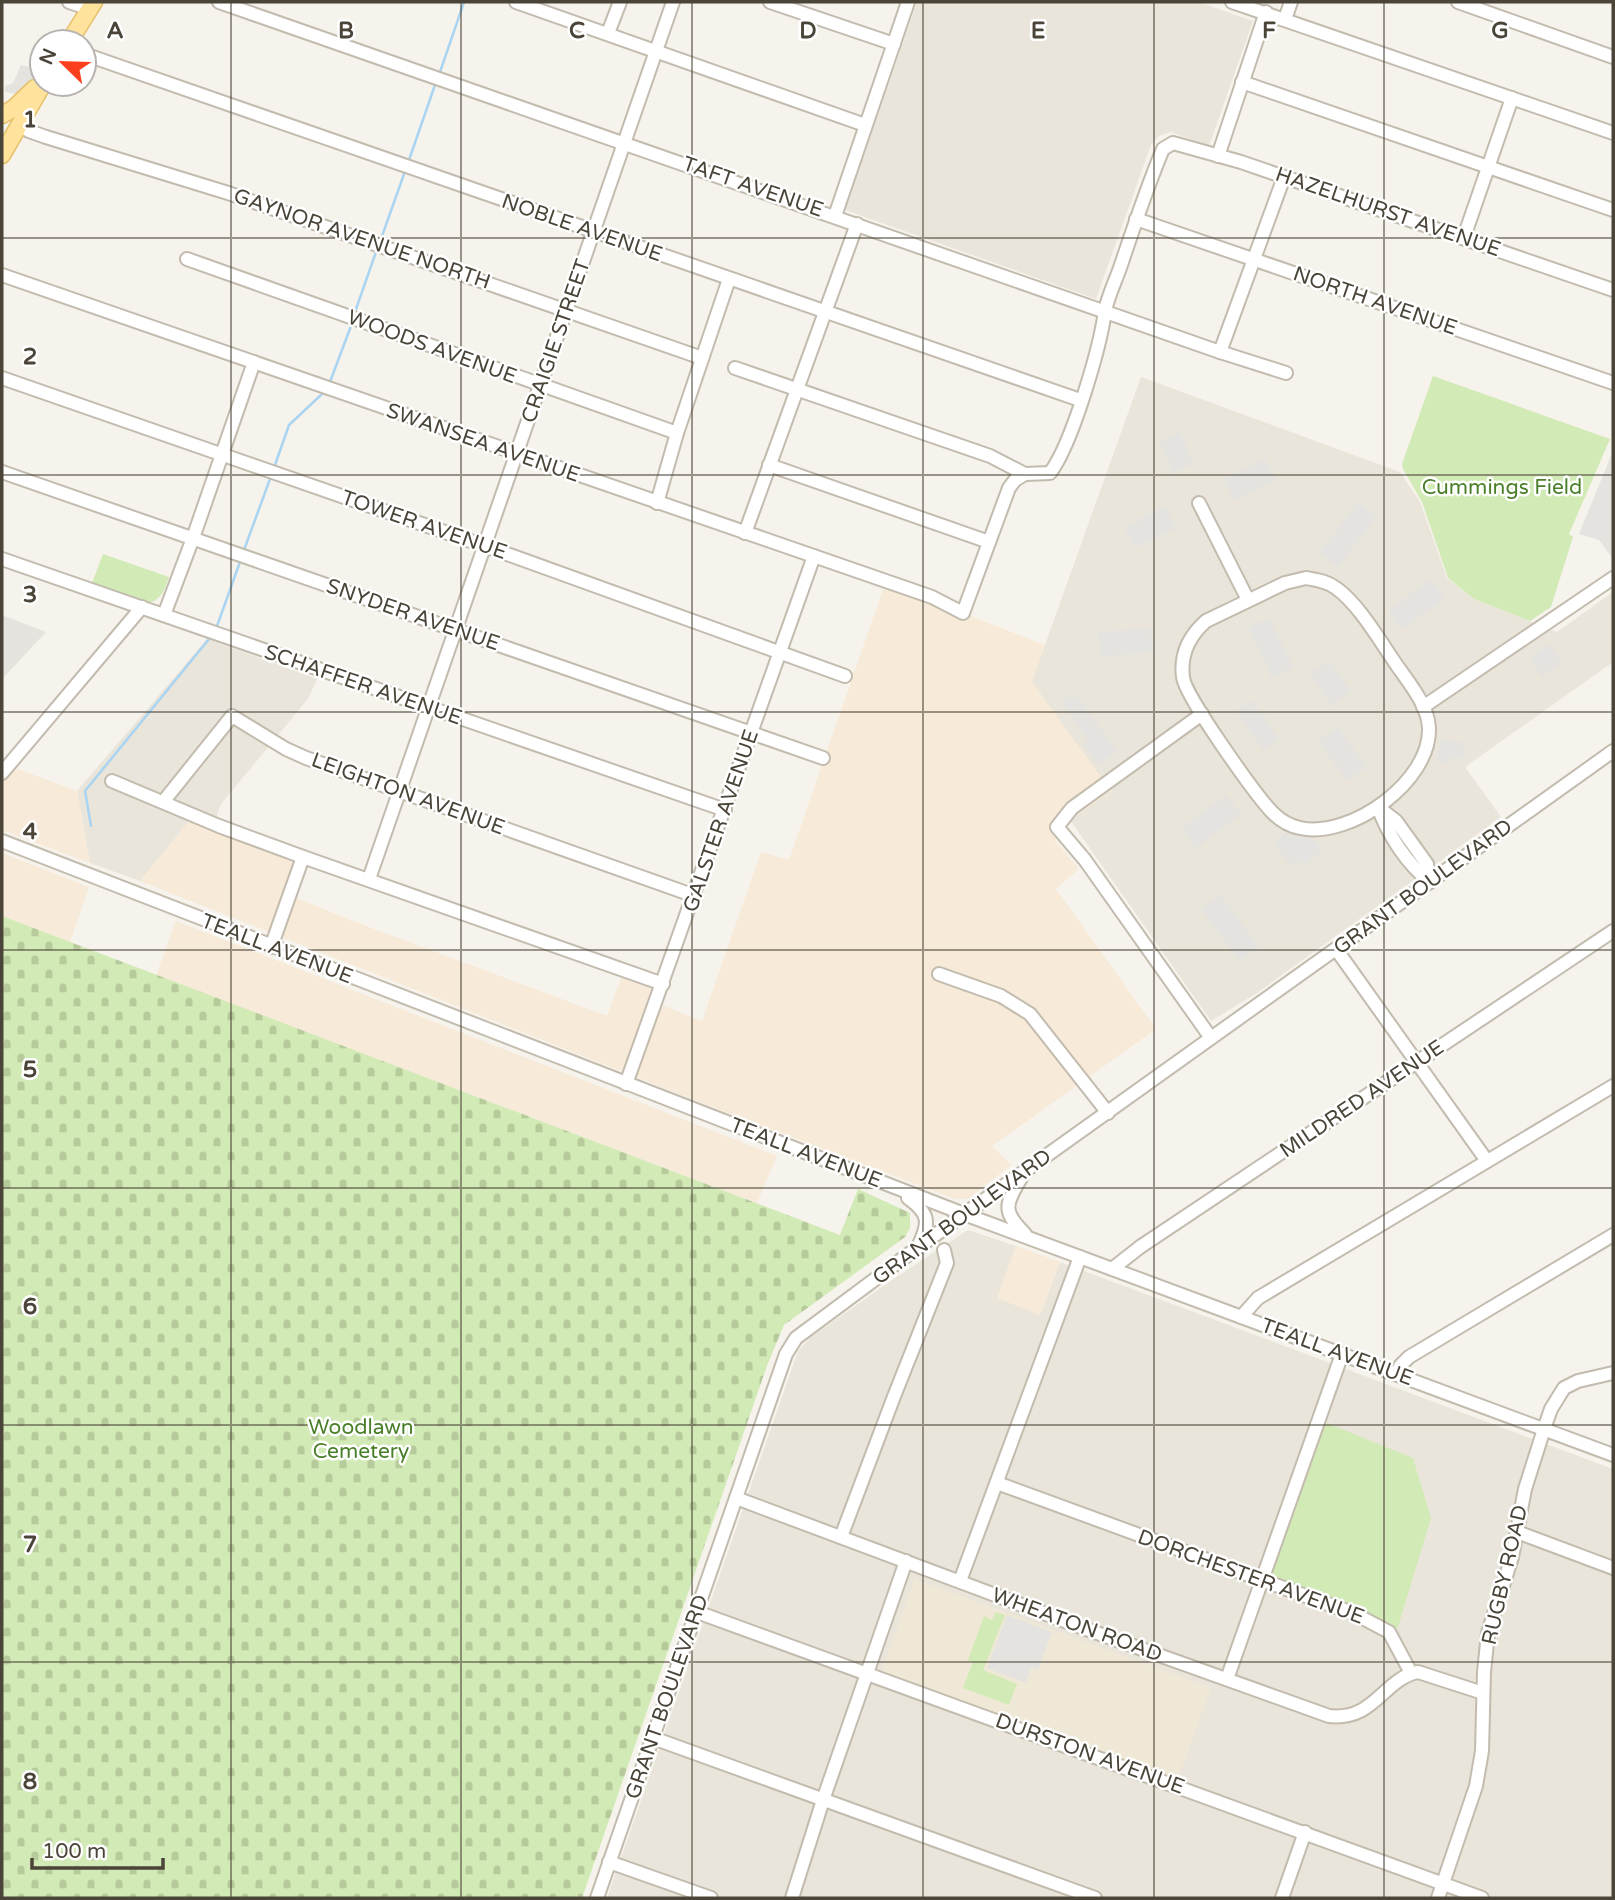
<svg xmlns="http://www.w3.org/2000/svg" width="1615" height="1900" viewBox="0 0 1615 1900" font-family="'Varela Round',sans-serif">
	<defs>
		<pattern id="cemetery-stones" width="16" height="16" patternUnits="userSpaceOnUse" patternTransform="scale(1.75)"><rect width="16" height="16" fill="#d2eab5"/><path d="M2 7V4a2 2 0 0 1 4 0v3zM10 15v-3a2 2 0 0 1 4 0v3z" fill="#b6ca9c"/></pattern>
	</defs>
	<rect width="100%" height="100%" fill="#f6f3ec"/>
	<g fill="#eae5da">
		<polygon points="917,2 1199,2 1253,21 1209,146 1171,132 1159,136 1151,145 1096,299 845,210"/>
		<polygon points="1141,377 1400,472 1420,502 1447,578 1474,599 1557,632 1613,592 1613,662 1465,767 1501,817 1257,993 1211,1021 1070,820 1032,681"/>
		<polygon points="207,639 317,679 308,699 221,804 215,821 195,814 140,881 90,863 77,791"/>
		<polygon points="968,1230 1016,1246 998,1298 1040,1315 1060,1262 1613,1469 1613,1898 607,1898 798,1351 811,1337 892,1280"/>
	</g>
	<g fill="#f7ead8">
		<polygon points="887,578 954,600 975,618 1045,645 1032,682 1111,791 1070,820 1055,840 1079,869 1056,889 1156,1029 992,1146 1011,1165 968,1199 955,1199 702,1103 140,881 190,820 306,867 294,897 353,921 607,1016 621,978 653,988 649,1000 702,1021 761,852 789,860"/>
		<polygon points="2,763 77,791 90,863 2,830"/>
		<polygon points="2,853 89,887 70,942 2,916"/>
		<polygon points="176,921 777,1156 757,1203 156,975"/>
		<polygon points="1016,1246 1060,1262 1040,1315 997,1298"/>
	</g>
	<polygon fill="#e6e2dd" points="2,615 46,632 2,679"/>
	<polygon fill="#efe8d6" points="915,1579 1211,1688 1177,1781 881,1673"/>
	<polygon fill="url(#cemetery-stones)" points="2,916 840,1235 858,1189 910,1213 910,1228 905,1237 784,1325 768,1363 582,1898 2,1898"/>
	<g fill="#d2eab5">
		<polygon points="1433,376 1610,439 1569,534 1573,537 1551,607 1530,621 1474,599 1448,578 1422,502 1403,469 1402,464"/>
		<path d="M103 554 169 577C165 589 161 601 147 603L92 583Z"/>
		<polygon points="1319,1420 1413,1458 1431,1518 1394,1640 1389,1632 1262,1580"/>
		<polygon points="996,1612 1005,1615 983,1670 1017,1684 1009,1705 963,1688 973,1662 968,1660 984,1616 992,1620"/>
	</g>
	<g fill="#e5e3e0">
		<polygon points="37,51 42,52 42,65 26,89 16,94 5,92 5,86 13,83 21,65 30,67"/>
		<polygon points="1180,432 1194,463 1173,473 1159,442"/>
		<polygon points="1613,451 1613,559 1599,540 1579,534"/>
		<polygon points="1265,459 1276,480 1234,501 1224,479"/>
		<polygon points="1358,502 1377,517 1338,567 1319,553"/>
		<polygon points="1165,506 1176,528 1135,548 1124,527"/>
		<polygon points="1431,579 1445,599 1401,630 1388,610"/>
		<polygon points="1269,618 1294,668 1272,679 1248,628"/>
		<polygon points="1151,628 1153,652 1100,657 1098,632"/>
		<polygon points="1549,644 1562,663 1542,677 1529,658"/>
		<polygon points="1329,660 1351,691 1331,705 1309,673"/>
		<polygon points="1069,696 1072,699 1077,696 1117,751 1098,765 1083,744 1088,740 1061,702"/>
		<polygon points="1252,700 1279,739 1263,750 1236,711"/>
		<polygon points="1338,727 1367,767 1347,781 1318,741"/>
		<polygon points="1441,739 1465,743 1462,759 1452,757 1450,764 1436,762"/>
		<polygon points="1226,795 1241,814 1196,848 1181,828"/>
		<polygon points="1286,833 1315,840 1323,851 1302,867 1298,860 1290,866 1273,842"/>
		<polygon points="1221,895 1259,947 1239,961 1201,909"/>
		<polygon points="1007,1615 1052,1632 1038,1670 1031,1668 1026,1683 987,1668"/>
	</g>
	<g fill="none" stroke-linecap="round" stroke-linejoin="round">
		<g stroke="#a9d4f2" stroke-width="2.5">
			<polyline points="440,72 464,2"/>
			<polyline points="409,160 435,85"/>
			<polyline points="381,239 404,174"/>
			<polyline points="355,312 376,252"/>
			<polyline points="330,382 351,326"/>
			<polyline points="275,465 289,425 322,394"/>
			<polyline points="244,550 270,479"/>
			<polyline points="217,626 240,562"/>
			<polyline points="91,826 85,791 209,639"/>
		</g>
		<defs>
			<g id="minor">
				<polyline points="69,2 90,9"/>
				<polyline points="219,2 1220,352 1286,373"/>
				<polyline points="516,2 865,125"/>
				<polyline points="770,2 894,44"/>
				<polyline points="1232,2 1613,133"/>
				<polyline points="1458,2 1613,57"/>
				<polyline points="1285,19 1291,2"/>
				<polyline points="608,33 620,2"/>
				<polyline points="84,54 1080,400"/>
				<polyline points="1242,82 1613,210"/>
				<polyline points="20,125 29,131 46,137 228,193 702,358"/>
				<polyline points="1218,156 1266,12"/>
				<polyline points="835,216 908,2"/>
				<polyline points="1136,219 1613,383"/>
				<polyline points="1464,237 1512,98"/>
				<polyline points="187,259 677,433"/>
				<polyline points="2,275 932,597 963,613 1009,488 1015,480 1025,474"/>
				<polyline points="1220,352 1284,177"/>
				<path d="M735 368 990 456 1025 474 1050 473C1072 444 1100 348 1105 311 1108 296 1116 280 1121 265 1134 226 1147 187 1163 149L1173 143 1241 162 1613 290"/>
				<polyline points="2,378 485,546 845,676"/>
				<polyline points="769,465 989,542"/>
				<polyline points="2,472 823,758"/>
				<polyline points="657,503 677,433 729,279"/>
				<polyline points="1199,503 1248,600"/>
				<polyline points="745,533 857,224"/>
				<polyline points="2,559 725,810"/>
				<path d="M1306 578C1316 580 1327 581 1336 588 1359 604 1381 643 1398 667 1410 684 1428 706 1429 728 1431 781 1351 839 1300 828 1290 826 1280 820 1273 813 1257 797 1184 695 1183 677 1180 654 1189 636 1206 621L1285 583Z"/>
				<polyline points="164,615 193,538 254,362"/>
				<polyline points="1423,707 1613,578"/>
				<polyline points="1202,714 1072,808 1057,827 1085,860 1211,1038"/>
				<polyline points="2,773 142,607"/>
				<polyline points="112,781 219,826 303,857 663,984"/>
				<polyline points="163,802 232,716 286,749 306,758 695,896"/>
				<path d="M1378 807 1396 821 1427 864 1430 882C1407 864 1388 835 1378 807Z"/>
				<polyline points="2,841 964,1214 1613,1455"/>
				<polyline points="369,879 673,2"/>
				<polyline points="271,947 303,857"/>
				<polyline points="1336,949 1487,1161"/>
				<polyline points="939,974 1001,996 1030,1014 1108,1113"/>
				<polyline points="626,1084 814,556"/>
				<path d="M1021 1178C1005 1205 1002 1211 1025 1234"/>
				<path d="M908 1198C930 1214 930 1222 918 1247"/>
				<polyline points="1112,1269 1140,1247 1613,931"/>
				<polyline points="1241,1317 1258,1298 1613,1086"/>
				<polyline points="1396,1374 1401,1365 1409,1357 1613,1235"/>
				<polyline points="997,1483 1355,1614 1389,1632 1411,1673"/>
				<path d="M736 1498 1086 1629 1329 1716C1375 1721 1383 1679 1418 1672L1483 1693"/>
				<polyline points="1517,1532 1613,1568"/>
				<polyline points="841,1537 893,1399 947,1263 944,1250"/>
				<polyline points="960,1581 1080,1257"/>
				<polyline points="697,1612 1482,1898"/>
				<polyline points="1227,1679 1342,1354"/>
				<polyline points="653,1738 1095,1898"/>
				<polyline points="609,1862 711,1898"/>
				<polyline points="597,1898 786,1354 796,1338 917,1248 1613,751"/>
				<polyline points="792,1898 823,1800 906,1561"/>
				<polyline points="1282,1898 1305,1832"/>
				<polyline points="1438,1898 1476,1786 1482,1751 1484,1672 1488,1633 1512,1557 1525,1489 1544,1429 1551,1409 1564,1388 1578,1381 1613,1373"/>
			</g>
			<g id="major">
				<polyline points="69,42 94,2"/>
				<polyline points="2,115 14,108 35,88"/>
				<polyline points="2,155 43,84"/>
			</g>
		</defs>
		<use href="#minor" stroke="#c2bbae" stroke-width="16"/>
		<use href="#major" stroke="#e6c16a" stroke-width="19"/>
		<use href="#minor" stroke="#fff" stroke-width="12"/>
		<use href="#major" stroke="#ffe39c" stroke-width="16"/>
	</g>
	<path fill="none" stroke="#4b4439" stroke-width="2" stroke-opacity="0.55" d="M231 2V1898M461 2V1898M692 2V1898M923 2V1898M1154 2V1898M1384 2V1898M2 238H1613M2 475H1613M2 712H1613M2 950H1613M2 1188H1613M2 1425H1613M2 1662H1613"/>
	<g text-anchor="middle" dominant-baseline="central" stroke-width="5" stroke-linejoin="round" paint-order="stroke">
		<g font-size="21" fill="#4b4439" stroke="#fff">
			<text transform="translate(753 187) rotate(19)">TAFT AVENUE</text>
			<text transform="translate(1388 212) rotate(19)">HAZELHURST AVENUE</text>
			<text transform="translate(582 228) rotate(19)">NOBLE AVENUE</text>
			<text transform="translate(362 239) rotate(19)">GAYNOR AVENUE NORTH</text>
			<text transform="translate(1375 301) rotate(19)">NORTH AVENUE</text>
			<text transform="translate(556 341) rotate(-71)">CRAIGIE STREET</text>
			<text transform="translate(432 347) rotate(20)">WOODS AVENUE</text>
			<text transform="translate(483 443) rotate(19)">SWANSEA AVENUE</text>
			<text transform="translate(424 525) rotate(19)">TOWER AVENUE</text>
			<text transform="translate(413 615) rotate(19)">SNYDER AVENUE</text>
			<text transform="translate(363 685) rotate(19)">SCHAFFER AVENUE</text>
			<text transform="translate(408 794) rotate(20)">LEIGHTON AVENUE</text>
			<text transform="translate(721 821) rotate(-71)">GALSTER AVENUE</text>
			<text transform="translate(1423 887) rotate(-36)">GRANT BOULEVARD</text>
			<text transform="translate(277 949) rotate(21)">TEALL AVENUE</text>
			<text transform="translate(1362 1099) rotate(-34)">MILDRED AVENUE</text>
			<text transform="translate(806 1153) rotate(21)">TEALL AVENUE</text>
			<text transform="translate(962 1217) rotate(-36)">GRANT BOULEVARD</text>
			<text transform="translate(1337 1352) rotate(20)">TEALL AVENUE</text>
			<text transform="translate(1505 1575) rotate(-77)">RUGBY ROAD</text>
			<text transform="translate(1251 1577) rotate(20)">DORCHESTER AVENUE</text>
			<text transform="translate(1077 1625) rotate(20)">WHEATON ROAD</text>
			<text transform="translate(667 1697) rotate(-71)">GRANT BOULEVARD</text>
			<text transform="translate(1090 1754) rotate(20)">DURSTON AVENUE</text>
		</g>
		<g font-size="21" fill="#4a7f2a" stroke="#fff">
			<text x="1502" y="487">Cummings Field</text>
			<text x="361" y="1427">Woodlawn<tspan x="361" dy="24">Cemetery</tspan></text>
		</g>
	</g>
	<g font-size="23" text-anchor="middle" font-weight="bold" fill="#4b4439" stroke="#fff" stroke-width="5" stroke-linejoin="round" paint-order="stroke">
		<text x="115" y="38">A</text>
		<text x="346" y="38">B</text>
		<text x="577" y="38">C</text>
		<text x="808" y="38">D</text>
		<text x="1038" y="38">E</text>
		<text x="1269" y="38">F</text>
		<text x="1500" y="38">G</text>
		<text x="30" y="127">1</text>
		<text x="30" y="364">2</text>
		<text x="30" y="602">3</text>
		<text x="30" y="839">4</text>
		<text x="30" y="1077">5</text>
		<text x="30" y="1314">6</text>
		<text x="30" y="1552">7</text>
		<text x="30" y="1789">8</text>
	</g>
	<rect width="1615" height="1900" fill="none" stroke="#4b4439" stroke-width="7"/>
	<g transform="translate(63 63) rotate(293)"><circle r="33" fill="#ffffff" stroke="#b7b4b0" stroke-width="2"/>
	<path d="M0-5L12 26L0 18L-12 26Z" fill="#fc3f1d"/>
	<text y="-10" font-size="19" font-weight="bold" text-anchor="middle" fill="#4b4439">N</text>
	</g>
	<path d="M32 1858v10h131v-10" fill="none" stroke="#4b4439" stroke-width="3.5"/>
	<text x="42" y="1858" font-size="21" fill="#4b4439" stroke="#ffffff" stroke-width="5" paint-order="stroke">100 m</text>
</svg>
